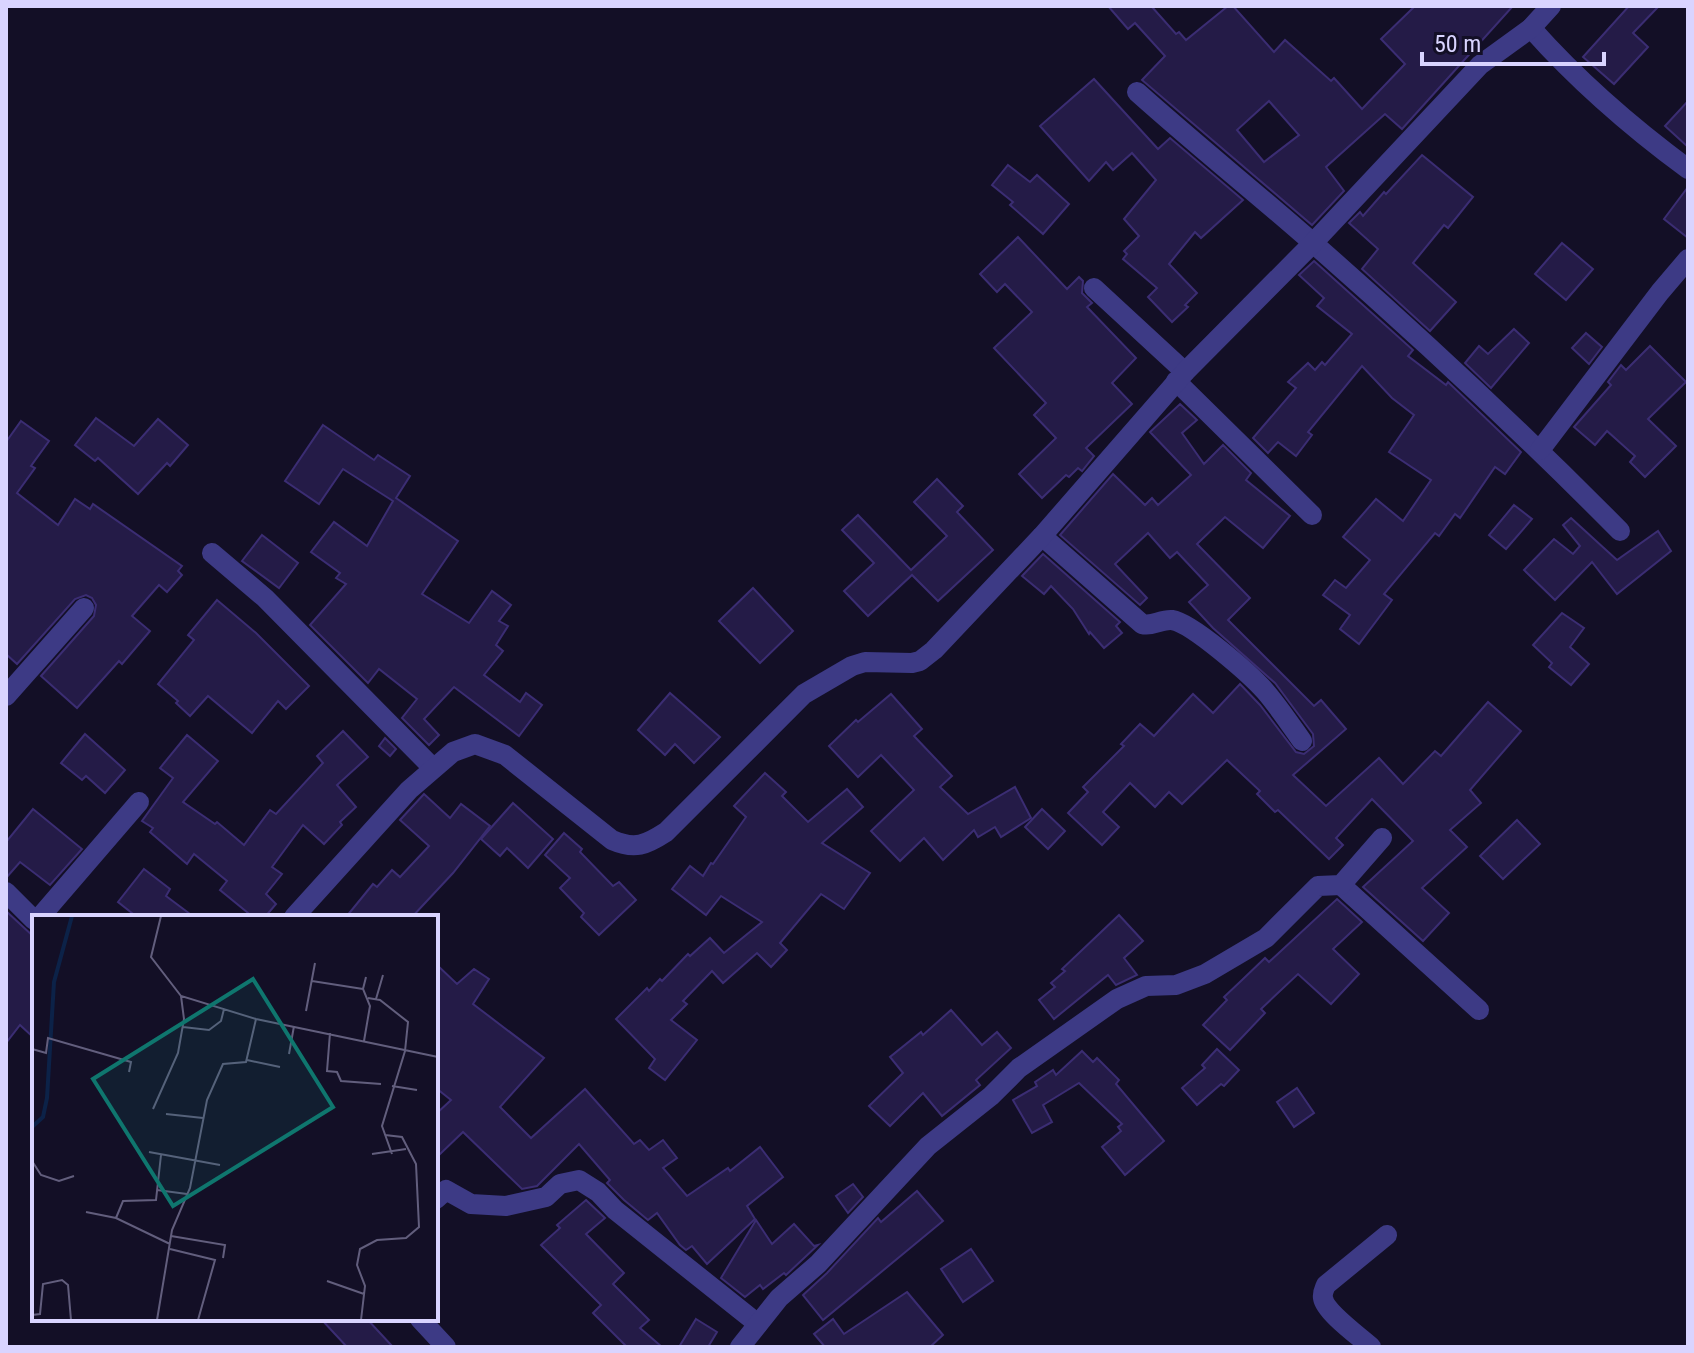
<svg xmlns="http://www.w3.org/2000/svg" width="1694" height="1353" viewBox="0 0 1694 1353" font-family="'Roboto Condensed',sans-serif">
	<rect width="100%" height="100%" fill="#130f26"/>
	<g fill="#241b47" stroke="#3b2d73" stroke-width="2" fill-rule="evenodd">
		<path d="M1108 6H1154L1152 7 1176 34 1179 32 1186 40 1228 6H1233L1274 52 1285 40 1331 81 1334 78 1362 109 1405 64 1381 39 1415 6H1513L1402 129 1385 114 1326 167 1344 191 1312 225 1142 80 1165 56 1135 23 1128 29ZM1269 101 1299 135 1264 162 1237 130Z"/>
		<polygon points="1629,6 1659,6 1633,33 1648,47 1614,84 1583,57"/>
		<polygon points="1094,79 1158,149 1170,138 1243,200 1201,238 1195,232 1169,264 1197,293 1185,305 1188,307 1172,322 1148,297 1157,288 1123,259 1127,254 1124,251 1139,236 1124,219 1156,180 1132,153 1113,170 1106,162 1089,181 1040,126"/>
		<polygon points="1688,101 1688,147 1665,126"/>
		<polygon points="1422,155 1473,197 1448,228 1444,225 1413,263 1456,302 1430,331 1362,269 1378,249 1349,223 1360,212 1363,216 1384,192 1386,194"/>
		<polygon points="1008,165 1030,182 1037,175 1069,204 1043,234 1010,205 1013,202 992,185"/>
		<polygon points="1688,187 1688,238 1664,219"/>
		<polygon points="1018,237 1067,289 1079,277 1083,281 1082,293 1092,303 1087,307 1136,358 1112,383 1132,404 1086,448 1094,456 1082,471 1078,468 1069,477 1066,475 1042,498 1019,474 1056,438 1034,415 1046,403 994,348 1032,312 1005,284 997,292 980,274"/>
		<polygon points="1562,243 1593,269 1566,300 1535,274"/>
		<polygon points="1314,261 1413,350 1408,356 1446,385 1448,382 1521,452 1505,474 1495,467 1460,518 1455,514 1439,536 1435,533 1384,594 1392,600 1359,644 1340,629 1350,615 1323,595 1335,580 1346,588 1370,560 1343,537 1376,499 1403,521 1431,480 1389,452 1414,415 1392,398 1362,366 1308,432 1312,435 1296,456 1278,442 1268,453 1253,438 1296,388 1288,382 1308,363 1315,370 1322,362 1325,365 1352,334 1317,306 1324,298 1299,275"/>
		<polygon points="1514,329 1529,343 1491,388 1465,363 1479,346 1488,354"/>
		<polygon points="1586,333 1602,347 1589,364 1572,348"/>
		<polygon points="1650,346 1686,382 1648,419 1676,446 1645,477 1630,462 1635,456 1607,431 1595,445 1574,427 1611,385 1608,382 1621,365 1626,370"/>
		<polygon points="1180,404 1197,420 1182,433 1204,464 1223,445 1251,473 1246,480 1290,516 1263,548 1225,517 1197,544 1250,598 1228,620 1314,706 1321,700 1346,729 1293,775 1326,806 1379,758 1403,784 1435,751 1441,756 1488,702 1521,731 1470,790 1481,803 1450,830 1467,847 1422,888 1449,913 1423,941 1363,887 1413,841 1372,799 1336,838 1343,845 1329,859 1278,810 1275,812 1257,794 1260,791 1227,760 1182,804 1169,792 1155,807 1130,783 1103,812 1119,827 1102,845 1068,813 1088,792 1083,787 1124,746 1121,744 1140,724 1154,736 1193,694 1213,713 1240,684 1260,705 1296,752 1304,754 1314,746 1313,734 1275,683 1213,628 1189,602 1208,585 1177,552 1170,558 1148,533 1115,564 1147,598 1140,605 1060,535 1113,474 1145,505 1152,498 1158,505 1191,475 1150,432"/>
		<polygon points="96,418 134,446 158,419 188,445 170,466 167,463 138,494 98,458 95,461 75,445"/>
		<polygon points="21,421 49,441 31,466 35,468 17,493 58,525 75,499 90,509 93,504 182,566 178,571 182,575 167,592 159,585 132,616 150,631 122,664 119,661 77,708 41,676 94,616 96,605 92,598 86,595 75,599 17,664 6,654 6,442"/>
		<polygon points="323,425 374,460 378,455 410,476 396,498 458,541 422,594 469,623 492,591 511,605 499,621 508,626 496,645 503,651 484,675 520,702 526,693 542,705 519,736 454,687 424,719 439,735 429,745 402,718 417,699 379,669 368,683 310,625 346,584 336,578 340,573 311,552 334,522 367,546 393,501 343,469 319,504 285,481"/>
		<polygon points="937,479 963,506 957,512 993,550 938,601 912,575 868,616 844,591 874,563 842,530 858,515 911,570 947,536 914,502"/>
		<polygon points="1514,505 1532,519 1506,549 1489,535"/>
		<polygon points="1571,518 1617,560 1658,531 1671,551 1617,594 1592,562 1555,600 1524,570 1554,539 1573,554 1580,546 1563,525"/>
		<polygon points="262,535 298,563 279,588 242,561"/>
		<polygon points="1043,554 1120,622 1116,626 1122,633 1104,648 1090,632 1089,634 1073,609 1051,586 1044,594 1022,576"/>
		<polygon points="753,588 793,631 760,663 719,621"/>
		<polygon points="217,600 256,633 309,686 286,709 278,701 252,733 208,696 190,716 176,703 178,701 158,684 194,640 188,635"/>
		<polygon points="1562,613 1584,628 1570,647 1589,664 1571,685 1549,667 1552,663 1533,645"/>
		<polygon points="670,693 720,737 694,763 675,744 665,755 638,730"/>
		<polygon points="891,694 922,729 914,736 952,776 940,787 968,814 1015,787 1031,818 1001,837 995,827 978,837 974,830 943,860 924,838 900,861 871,831 914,790 881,755 858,777 829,746 856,720 858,722"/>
		<polygon points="343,731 368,757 337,785 356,807 340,822 342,825 324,844 303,825 272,867 282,874 266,894 276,904 265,917 253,917 220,890 227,881 194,854 187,864 150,832 153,828 142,821 173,778 160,768 187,735 218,761 183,802 215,824 217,822 244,845 270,810 276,814 323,763 317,756"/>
		<polygon points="85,734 125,770 105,793 86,776 82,780 61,763"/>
		<polygon points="385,738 396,749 390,756 379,746"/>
		<polygon points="765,773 786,792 782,796 808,822 847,789 863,807 822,843 870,873 844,909 821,894 780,943 787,950 771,967 757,953 723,983 712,971 683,1001 687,1004 671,1020 697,1040 665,1080 649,1068 655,1059 616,1019 647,988 649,991 660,979 662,981 688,954 690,956 710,938 724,953 762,922 721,896 706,915 672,889 690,866 703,876 711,863 713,864 746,817 734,806"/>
		<polygon points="424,794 450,818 461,804 490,826 453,873 412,917 346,917 373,884 377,887 392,870 400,877 429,846 400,820"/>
		<polygon points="513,803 553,839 528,868 507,848 500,856 481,839"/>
		<polygon points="33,809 82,849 50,885 20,862 6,878 6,842"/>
		<polygon points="1042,809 1065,831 1048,849 1025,827"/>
		<polygon points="1517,820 1540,844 1503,879 1480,856"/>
		<polygon points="564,833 582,849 580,852 613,886 619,882 636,900 599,935 581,917 584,913 560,888 570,878 545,855"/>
		<polygon points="144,869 170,889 166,896 194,917 137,917 118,902"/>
		<polygon points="1337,899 1362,922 1333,949 1359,974 1331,1004 1298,974 1261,1009 1265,1013 1230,1050 1203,1025 1227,1000 1224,997 1242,980 1265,958 1269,962"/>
		<polygon points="6,911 34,937 34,1038 20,1025 6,1043"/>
		<polygon points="1119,915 1143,941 1124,958 1137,975 1116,985 1108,975 1054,1019 1039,1000 1055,987 1051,983 1065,971 1062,969"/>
		<polygon points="436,964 457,984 474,969 489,979 473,1004 544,1058 500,1107 531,1138 585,1089 634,1144 640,1140 649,1150 663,1140 677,1158 663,1168 687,1196 728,1168 730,1171 760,1147 783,1177 747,1206 755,1219 707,1264 692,1246 686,1250 680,1245 657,1213 648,1220 624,1200 607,1183 610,1180 579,1144 537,1186 522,1189 463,1132 436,1158 436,1114 451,1100 436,1088"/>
		<polygon points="951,1010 982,1045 997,1032 1011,1048 976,1080 980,1085 942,1116 923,1093 890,1126 869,1106 903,1073 890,1057 921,1032 923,1035"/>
		<polygon points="1217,1049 1239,1070 1224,1086 1221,1084 1197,1105 1182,1088 1205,1068 1202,1065"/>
		<polygon points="1082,1051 1093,1062 1097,1058 1119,1080 1116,1084 1164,1141 1125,1175 1102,1147 1121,1131 1118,1127 1122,1124 1079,1083 1043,1105 1052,1122 1032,1133 1013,1100 1037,1086 1035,1082 1053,1070 1056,1075"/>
		<polygon points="1297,1088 1314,1113 1294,1127 1277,1102"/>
		<polygon points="853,1184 863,1197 848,1213 836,1196"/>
		<polygon points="917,1191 943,1221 823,1320 803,1295 827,1273 878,1218 881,1222"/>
		<polygon points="586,1200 605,1218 586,1234 624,1273 613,1284 649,1320 640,1328 662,1347 627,1347 593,1313 601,1305 541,1245 560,1228 557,1225"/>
		<polygon points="756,1220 772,1244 794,1224 814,1246 818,1245 786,1275 784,1273 763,1289 760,1285 745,1297 721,1278"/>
		<polygon points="971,1249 993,1281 963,1302 941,1269"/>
		<polygon points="907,1292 943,1335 930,1347 825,1347 814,1334 833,1319 844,1334"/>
		<polygon points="321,1319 367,1319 393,1347 347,1347"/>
		<polygon points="696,1319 717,1332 708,1347 679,1347"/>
	</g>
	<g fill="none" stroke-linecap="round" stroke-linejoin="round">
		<g stroke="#3d3a85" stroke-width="20">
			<path d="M1531 28C1578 81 1631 127 1688 169"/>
			<path d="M1137 92C1195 144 1255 192 1313 243 1419 336 1522 432 1620 531"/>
			<polyline points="1094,288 1185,372"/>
			<polyline points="1176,381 1312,515"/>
			<polyline points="1540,450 1660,292 1688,259"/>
			<path d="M1042 536 1142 624C1153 627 1161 619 1172 620 1192 623 1251 675 1265 691 1278 706 1290 724 1302 741"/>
			<polyline points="212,553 265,598 433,768"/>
			<polyline points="6,696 84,608"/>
			<polyline points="1341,885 1479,1010"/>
			<polyline points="6,892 34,920"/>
			<polyline points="40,917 139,802"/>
			<path d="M294 917 409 790 453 752 475 744 505 755 612 840C635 850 646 845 666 832L804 694 852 666 865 662 912 663 920 661 934 650 1042 536 1185 372 1313 243 1480 65 1531 28 1551 6"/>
			<polyline points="436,1199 446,1190 471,1204 506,1206 546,1197 560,1184 579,1180 598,1192 615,1210 758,1324"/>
			<polyline points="420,1319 446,1347"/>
			<polyline points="740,1347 779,1298 818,1264 928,1146 991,1096 1019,1068 1117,999 1146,986 1176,985 1205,974 1266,938 1318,886 1341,885 1382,838"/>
			<path d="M1371 1347C1360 1337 1325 1312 1323 1298 1322 1293 1324 1290 1326 1285L1387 1235"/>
		</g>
	</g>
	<g transform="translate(32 915)">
		<rect width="406" height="406" fill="#130f26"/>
		<path fill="none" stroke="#0c2248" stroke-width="4" d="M0 212 11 202 15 183 22 67 40 1"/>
		<path fill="none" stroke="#625e7d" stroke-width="2" d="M129 1 119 42 149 81 224 104 406 142M280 66 331 74M336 83 348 85 376 107 373 136 350 211 360 239M344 84 351 60M274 96 283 48M151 112 177 115 189 106 192 94M298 118 295 156 305 157 309 166 349 169M332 126 338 91 331 74 334 62M0 134 14 138 16 123 99 147 97 157M257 139 262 111M215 145 248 152M360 171 385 175M121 194 146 138 152 104 149 81M134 199 171 203M117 237 188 250M340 239 374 234M0 246 9 260 27 266 42 261M125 275 155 279M54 297 84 303 138 329M84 303 91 286 124 285 129 240M139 321 193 330 191 343M138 334 183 345 166 405M295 366 332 379M0 400 8 399 11 369 30 365 36 370 39 405M125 405 140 315 158 273 175 185 191 149 214 147 224 104M329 405 333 371 325 350 328 334 345 325 374 323 387 312 384 249 370 222 353 220"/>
		<path fill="#0f766e" fill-opacity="0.15" stroke="#0f766e" stroke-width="4" d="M221 64 301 192 141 291 61 164Z"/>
		<rect width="406" height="406" fill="none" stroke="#d9d4ff" stroke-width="4"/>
	</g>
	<rect width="1694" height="1353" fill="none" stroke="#d9d4ff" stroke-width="16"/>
	<path d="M1422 52v12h182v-12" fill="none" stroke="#d9d4ff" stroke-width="4"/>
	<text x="1434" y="52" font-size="24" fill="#d9d4ff" stroke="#130f26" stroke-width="6" paint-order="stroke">50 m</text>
</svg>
